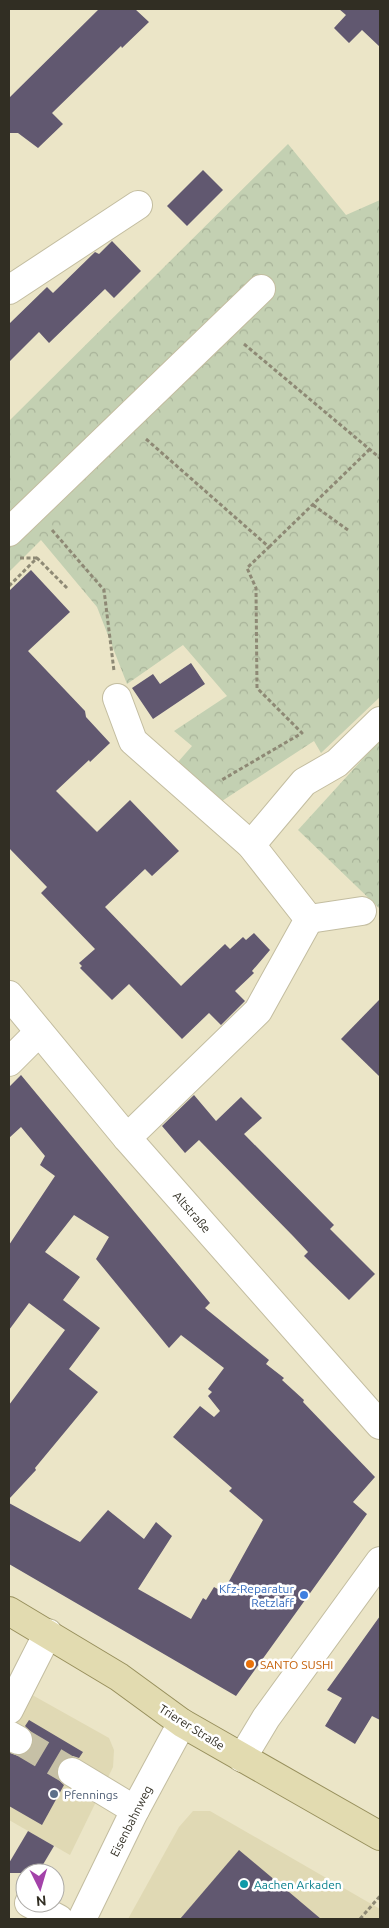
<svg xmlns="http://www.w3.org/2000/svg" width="389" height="1928" viewBox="0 0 389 1928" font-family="Ubuntu,sans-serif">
	<defs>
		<pattern id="park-crowns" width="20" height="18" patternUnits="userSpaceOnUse" patternTransform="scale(1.25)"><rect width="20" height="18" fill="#c3d0b2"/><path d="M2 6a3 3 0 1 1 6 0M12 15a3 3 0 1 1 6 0" fill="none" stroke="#a8b399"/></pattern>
	</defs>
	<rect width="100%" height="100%" fill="#ebe5c7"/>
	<g fill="#e0d9b4">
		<polygon points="9,1682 109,1738 114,1750 113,1767 70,1855 9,1820"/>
		<polygon points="193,1811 210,1811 380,1909 380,1919 128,1919 179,1827"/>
	</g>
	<g fill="url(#park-crowns)">
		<polygon points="288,144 346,215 380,200 380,697 321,753 314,741 222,801 178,762 192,746 174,731 227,696 183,645 127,684 97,607 41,540 9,572 9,421"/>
		<polygon points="380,740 380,909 298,830"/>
	</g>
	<g fill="#615870">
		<polygon points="99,9 135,9 149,22 122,48 121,46 52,113 63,124 38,148 18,133 9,133 9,98"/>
		<polygon points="339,9 380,9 380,47 362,30 349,43 334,28 346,15"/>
		<polygon points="203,170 223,190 187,226 167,206"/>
		<polygon points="112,241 141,271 114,298 105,289 49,343 39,332 9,362 9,324 47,287 53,293 95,252 99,254"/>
		<polygon points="31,570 70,612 28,651 85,711 86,717 110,743 90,762 89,760 56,791 97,832 130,800 179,851 152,876 145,869 105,907 181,986 225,944 230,949 243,937 246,940 254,933 270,950 252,971 254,973 235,991 245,1001 221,1025 209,1013 182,1039 129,984 112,1000 80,968 82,966 79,963 95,949 41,893 47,887 9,848 9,591"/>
		<polygon points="191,663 205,684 153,719 132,688 153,674 160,684"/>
		<polygon points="380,999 380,1077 341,1039"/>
		<polygon points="21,1075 210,1303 205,1308 269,1360 266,1364 284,1378 282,1380 304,1400 303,1402 375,1477 353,1502 367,1514 236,1696 9,1564 9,1503 80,1542 108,1510 144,1539 156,1522 172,1536 138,1589 191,1619 203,1598 206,1600 214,1587 223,1592 263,1520 229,1491 232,1488 173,1437 200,1406 214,1417 220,1411 208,1396 212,1392 208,1389 224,1368 181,1335 169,1348 96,1259 109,1237 74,1215 45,1252 80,1277 63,1300 100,1328 69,1369 98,1392 35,1468 36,1470 9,1499 9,1405 65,1330 29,1303 9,1330 9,1245 55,1176 40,1165 45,1156 21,1127 9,1138 9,1087"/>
		<polygon points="194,1095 216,1121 241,1097 262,1118 244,1134 334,1225 330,1229 375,1274 349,1300 304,1256 308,1252 293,1236 199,1140 185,1153 162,1126"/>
		<polygon points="380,1616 380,1720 372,1716 355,1744 325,1726 342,1698 327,1690"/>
		<polygon points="29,1720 83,1752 79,1758 73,1756 65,1758 58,1764 56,1771 58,1779 64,1785 42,1825 9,1806 9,1755 10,1753 18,1756 26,1754 31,1748 34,1739 31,1732 25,1726"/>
		<polygon points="28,1831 54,1846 38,1873 9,1873 9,1863"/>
		<polygon points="239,1850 321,1919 180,1919"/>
	</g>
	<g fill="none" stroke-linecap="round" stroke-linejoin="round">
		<polyline stroke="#c6c0a6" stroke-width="28" stroke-dasharray="28 14" stroke-linecap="butt" points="18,1740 72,1772"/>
		<defs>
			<g id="minor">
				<polyline points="9,290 138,205"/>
				<polyline points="9,532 261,289"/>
				<polyline points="117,698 133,741 251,845 309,919 258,1011 127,1138"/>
				<polyline points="251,845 304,782 337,763 380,721"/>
				<polyline points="309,919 362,911"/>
				<polyline points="9,995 127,1138 380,1425"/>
				<polyline points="9,1062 39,1032"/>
				<polyline points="9,1710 48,1633"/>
				<polyline points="9,1735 18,1740"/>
				<polyline points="242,1758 266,1718 380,1561"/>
				<polyline points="72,1772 135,1810"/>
				<polyline points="29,1903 59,1919"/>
				<polyline points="82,1919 135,1810 182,1723"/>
			</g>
			<polyline id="major" points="9,1611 119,1677 182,1723 380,1836"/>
		</defs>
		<use href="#minor" stroke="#c3bda0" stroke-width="30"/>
		<use href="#major" stroke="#978f5c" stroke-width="30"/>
		<g stroke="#8e8975" stroke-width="3" stroke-dasharray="4 2.5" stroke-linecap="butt">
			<polyline points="244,344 380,458"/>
			<polyline points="146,439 269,547 247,568 256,588 257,688 302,733 220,781"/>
			<polyline points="313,505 348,530"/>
			<polyline points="52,530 104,590 114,671"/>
			<polyline points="269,547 370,449"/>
			<polyline points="20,558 37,558"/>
			<polyline points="9,586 37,558 68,589"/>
			<polyline points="360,1919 380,1896"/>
		</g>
		<use href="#minor" stroke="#fff" stroke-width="28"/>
		<use href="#major" stroke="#e2dbb0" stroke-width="28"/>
	</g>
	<circle fill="#3f7fe0" stroke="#fff" stroke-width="2" cx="304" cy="1595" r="5"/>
	<circle fill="#e8710a" stroke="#fff" stroke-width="2" cx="250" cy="1664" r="5"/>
	<circle fill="#5c6f8a" stroke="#fff" stroke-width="2" cx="54" cy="1794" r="5"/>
	<circle fill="#0f9aa8" stroke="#fff" stroke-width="2" cx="244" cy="1884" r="5"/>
	<g text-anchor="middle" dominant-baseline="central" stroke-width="5" stroke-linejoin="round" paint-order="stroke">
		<g font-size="12" fill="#312e23" stroke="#fff">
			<text transform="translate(192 1212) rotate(49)">Altstraße</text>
			<text transform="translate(192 1727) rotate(32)">Trierer Straße</text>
			<text transform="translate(131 1821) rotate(-63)">Eisenbahnweg</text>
		</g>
		<g font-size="12" fill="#366cbe" stroke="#fff" text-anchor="end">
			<text x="294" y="1588">Kfz-Reparatur<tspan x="294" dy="14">Retzlaff</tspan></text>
		</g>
		<g font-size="12" fill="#c56008" stroke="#fff" text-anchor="start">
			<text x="260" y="1664">SANTO SUSHI</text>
		</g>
		<g font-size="12" fill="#4e5e75" stroke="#fff" text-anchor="start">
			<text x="64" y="1794">Pfennings</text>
		</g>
		<g font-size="12" fill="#0d838f" stroke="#fff" text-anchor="start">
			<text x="254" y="1884">Aachen Arkaden</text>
		</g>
	</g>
	<rect width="389" height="1928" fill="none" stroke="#312e23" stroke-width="20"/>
	<g transform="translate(40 1888) rotate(175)"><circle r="24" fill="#ffffff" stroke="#adaba7"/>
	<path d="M0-4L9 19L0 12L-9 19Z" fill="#a342a9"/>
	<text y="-8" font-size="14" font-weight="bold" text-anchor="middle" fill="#312e23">N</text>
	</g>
</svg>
